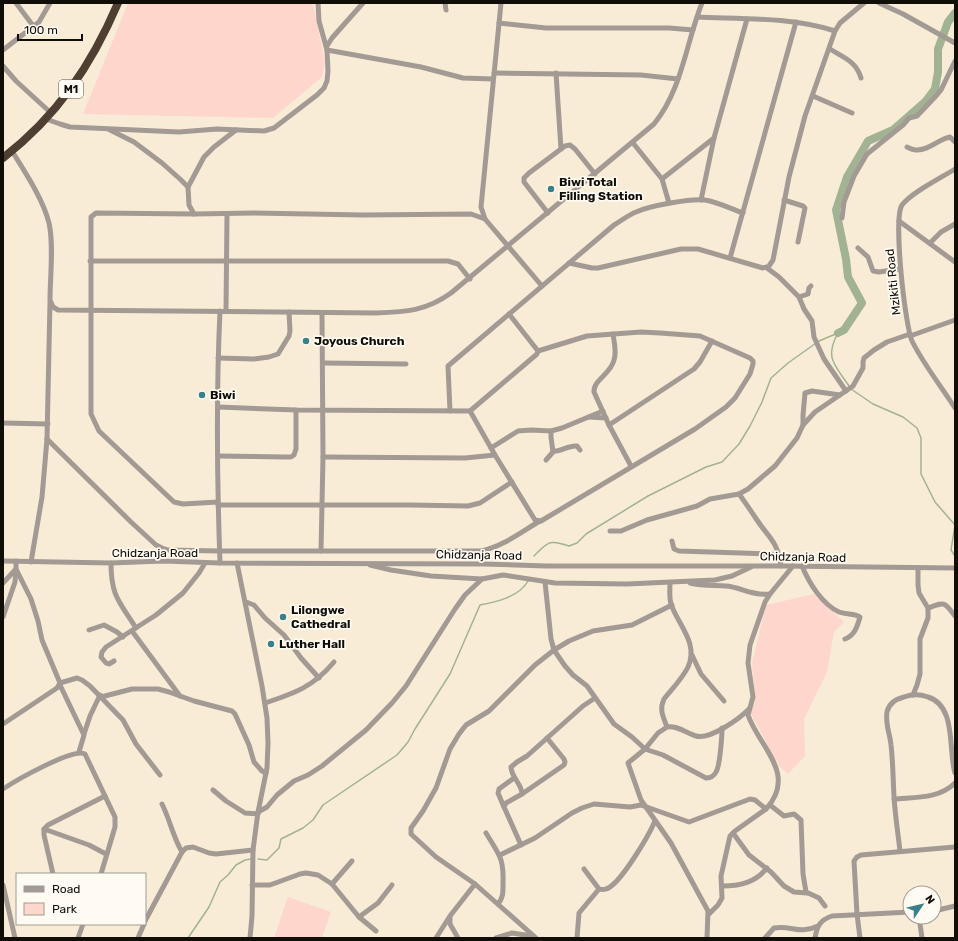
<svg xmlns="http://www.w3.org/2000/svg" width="958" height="941" viewBox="0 0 958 941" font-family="Rubik,sans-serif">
	<rect width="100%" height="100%" fill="#f8ecd7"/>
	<g fill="#fed6cc">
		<polygon points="128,3 313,3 325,62 322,77 273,118 83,114"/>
		<polygon points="814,594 844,622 834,632 827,672 804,719 805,756 788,774 779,766 750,712 755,702 752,663 766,605"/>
		<polygon points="288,897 331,912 322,938 274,938"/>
	</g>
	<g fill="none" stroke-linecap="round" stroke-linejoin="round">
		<g stroke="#a1b392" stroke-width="1.5">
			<path d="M838 333C824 358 835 365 849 386"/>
			<polyline points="851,389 873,404 903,417 917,428 921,438 921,474 935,502 955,525 951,550 955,556"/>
			<path d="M534 556C548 542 549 539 569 546L577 543 586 534 648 496 706 467 722 462 739 444 750 426 762 402 771 378 788 363 819 341 838 333"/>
			<path d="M258 859 267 860 279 848 281 839 303 828 313 820 323 805 397 755 408 742 415 729 450 674 480 605C496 602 519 597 528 581"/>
			<polyline points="188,938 209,907 220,882 228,875 236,865 245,860 251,859"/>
		</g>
		<polyline stroke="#a1b392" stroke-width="8" points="838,333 844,330 862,303 848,277 846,259 836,210 847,177 868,141 893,130 926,101 935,89 938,72 938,49 948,22 955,13"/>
		<g stroke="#a39a94" stroke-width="5">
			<polyline points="16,3 34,27"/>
			<polyline points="445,3 446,10"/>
			<polyline points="501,3 481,207 485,219 542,286"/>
			<polyline points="879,3 903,14 955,43"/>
			<path d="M697 17C743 19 791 17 835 31"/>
			<polyline points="499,23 546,28 669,28 693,30"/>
			<polyline points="327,46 332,38 363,3"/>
			<path d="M830 49C844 58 856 61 861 78"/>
			<polyline points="3,50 39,22 50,3"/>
			<polyline points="327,50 421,67 463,78 493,79"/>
			<polyline points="3,66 16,81 51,113"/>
			<polyline points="494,73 641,75 678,79"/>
			<polyline points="556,73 561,149"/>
			<polyline points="813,96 852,113"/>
			<polyline points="46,119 60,124 70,127 179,132 217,129 264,131 274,128 317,95 324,88 327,81 328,71 327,50 319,21 318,3"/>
			<polyline points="110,130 134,142 162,163 180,179 188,187 189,205 194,214"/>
			<polyline points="633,143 662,179 669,203"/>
			<path d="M907 147C909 148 913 150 916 150 928 151 939 139 950 137L955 142"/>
			<path d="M12 151C25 172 43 199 49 223 54 245 50 277 50 300L53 307 58 310 376 313C406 312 426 311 451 293L654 124C682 90 686 43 702 3"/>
			<path d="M955 169C941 178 912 192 902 205 893 218 905 325 912 341 924 365 941 386 955 408"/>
			<polyline points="662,179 714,138"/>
			<polyline points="188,187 204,157 214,147 236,130"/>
			<polyline points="701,200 714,138 747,19"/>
			<polyline points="784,200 803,206 805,208 798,242"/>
			<polyline points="548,213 524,182 524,178 529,173 565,146 570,145 575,149 595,174"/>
			<polyline points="842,218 844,202 854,176 867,154 903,125 909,118 917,116 936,96 941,90 955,61"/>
			<polyline points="899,221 955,262"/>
			<polyline points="930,243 941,232 955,224"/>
			<polyline points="858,248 868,257 873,271 879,272 900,269"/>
			<polyline points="730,258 796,22"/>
			<polyline points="90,261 448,261 458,264 470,279"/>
			<polyline points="569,263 592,268 598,268 681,249 698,249 763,268 769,266 773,260 789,177 805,116 835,31 840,23 864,3"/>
			<polyline points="767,268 779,277 799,297 808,294 809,288 811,286"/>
			<polyline points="799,297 804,309 812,321 814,337 824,359 846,391"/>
			<polyline points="226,311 227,214"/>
			<path d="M613 334C614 342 617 352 614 360 611 374 593 380 594 392L609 425 631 466"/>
			<polyline points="910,336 955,320"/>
			<polyline points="218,358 254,359 269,357 278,354 289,336 290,331 289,312"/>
			<polyline points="323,363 406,364"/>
			<polyline points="218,407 296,410 470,411 537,354 538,351 509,314"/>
			<path d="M450 411 448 366 614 225C621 221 628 215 636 212 649 206 691 198 705 200 718 202 731 209 743 213"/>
			<polyline points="470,411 495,455 535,520 541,521 695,429 726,407 735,398 750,374 753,364 753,361 750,358 700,336 660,333 641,332 587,336 538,351"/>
			<polyline points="589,417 606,418"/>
			<polyline points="3,423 48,424"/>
			<polyline points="609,425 694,369 700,362 712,341"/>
			<polyline points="803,425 803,415 805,393 812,391 840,395"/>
			<path d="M47 439 131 522 156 545 162 548 168 550 219 551H481C502 547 521 532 540 521"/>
			<polyline points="491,448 518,431 531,430 551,431 562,428 603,411"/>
			<path d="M553 451C561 452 568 445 577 446L580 450"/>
			<polyline points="218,456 285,457 291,457 294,455 296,449 296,410"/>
			<polyline points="323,457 465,458 495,455"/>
			<polyline points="546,460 553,452 551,437 551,431"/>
			<path d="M739 494C745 502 751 511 757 520 769 538 778 542 781 566"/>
			<polyline points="218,502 183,504 174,502 99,431 91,414 91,217 96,213 194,214 254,213 363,215 471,214 485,219"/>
			<polyline points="218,505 410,505 468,506 480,503 512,482"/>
			<polyline points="610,531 621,531 647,520 697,506 710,499 739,494 748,489 775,466 797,438 803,425 815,412 853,386 863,368 863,362 864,358 874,350 887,342 910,334"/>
			<polyline points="672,541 674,549 679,551 771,554 780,556"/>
			<polyline points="321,551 323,457 322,313"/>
			<polyline points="3,561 111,563 163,561 220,563 483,564 546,566 781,566 955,568"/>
			<polyline points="31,562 42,497 47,439 50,302"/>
			<path d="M111 563C111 596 119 601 136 628"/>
			<path d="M220 563C217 479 216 395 220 311"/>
			<polyline points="237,563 262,686 267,718 268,743 267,768 258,812 253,850 252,916 250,938"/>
			<polyline points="370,565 391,570 431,576 482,579 503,575 555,583 627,584 715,580 732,576 751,567"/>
			<path d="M802 566C809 583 822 604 839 612 847 615 854 613 860 617 857 627 855 635 845 639"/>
			<path d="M545 582 551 639 554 650 565 666 573 675 587 686 614 724 632 737 645 749 663 755 706 778C710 778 714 776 716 772 720 766 722 736 722 728"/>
			<polyline points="3,583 16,569"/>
			<path d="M690 583C702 586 715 585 727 586 742 588 754 596 770 594"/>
			<polyline points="246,602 254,605 265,618 284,635 301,658 319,678"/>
			<path d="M928 608C945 602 944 601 955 616"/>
			<polyline points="3,617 15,582 16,570"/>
			<polyline points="89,630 104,625 117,632 123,637"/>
			<polyline points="132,631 180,696"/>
			<polyline points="692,655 701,674 724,701"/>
			<polyline points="114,661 109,664 106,663 101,657 102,652 106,647 156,615 183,593 199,573 205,563"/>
			<polyline points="60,683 77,678 82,680 90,686 123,720 136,744 160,775"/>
			<polyline points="60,685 83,733 84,735 79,752"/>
			<polyline points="913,695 917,685 920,674 920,639 928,618 928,608 919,593 918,585 918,568"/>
			<polyline points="101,697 132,689 158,689 169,692 194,701 232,711 235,714 249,745 254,762 262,771 266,773"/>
			<path d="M265 703C295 693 313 687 334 662"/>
			<polyline points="3,724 57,688 60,683 42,640 38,621 31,599 16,569 16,561"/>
			<path d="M667 727C663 716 659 710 664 699 672 689 682 679 688 667 699 643 678 625 671 604 669 597 670 590 670 583"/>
			<polyline points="84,734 90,716 100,695"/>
			<path d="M3 789C15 781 74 747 85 754L115 817V827L101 874"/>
			<polyline points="213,790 226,801 245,813 258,814"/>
			<polyline points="522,794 564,765 565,762 564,759 547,738"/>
			<path d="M894 799C915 797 939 799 955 783"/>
			<path d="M162 804C170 820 173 837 182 852"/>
			<polyline points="770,805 784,816 794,814 801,820 803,874 806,892 819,898 825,906"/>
			<polyline points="504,807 498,793 499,789 514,778"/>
			<polyline points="258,812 267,807 277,795 294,781 308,775 322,766 366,730 392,703 406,686 455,609 465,595 482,579"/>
			<polyline points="44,829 89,845 106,854"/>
			<path d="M486 833C500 856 504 858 503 886 503 893 503 898 498 904"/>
			<polyline points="733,833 749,855 771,872 784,886 794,892 807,893"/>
			<path d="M521 845 504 807 506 803 522 794C522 784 511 777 511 767L517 762 527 756 583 706 595 698"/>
			<path d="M900 851C898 833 895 815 894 796 893 779 893 762 891 745 890 734 885 724 887 712 889 703 896 699 904 697 912 694 920 694 928 697 957 706 948 751 955 773"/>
			<polyline points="500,855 535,838 572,813 582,808 594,804 630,807 641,805 689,822 750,799 755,800 766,809"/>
			<path d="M584 869 599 889C602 890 603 890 606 889 620 885 649 835 655 821"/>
			<polyline points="53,874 44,835 44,829 48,825 105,796"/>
			<polyline points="332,884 352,861"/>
			<polyline points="3,885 15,938"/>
			<polyline points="252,885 270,885 300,874 306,873 318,875 332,884 359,917 376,931"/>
			<path d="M722 886C739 886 755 883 767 868"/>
			<polyline points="934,911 955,906"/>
			<path d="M709 914 718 905 722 898 721 876 730 836 735 831 766 809C798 774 759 747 748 715L753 697 748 663 750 645 765 602 770 594 793 566"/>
			<polyline points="359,917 378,903 392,885"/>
			<polyline points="450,917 450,924 458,938"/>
			<polyline points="919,917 922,938"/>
			<polyline points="145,921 182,852 186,848 193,847 209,853 216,854 253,850"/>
			<polyline points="78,938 83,924"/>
			<polyline points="138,938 144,924"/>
			<polyline points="436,938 450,916 475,884"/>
			<polyline points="496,938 512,933 532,936"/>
			<polyline points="536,938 475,884 436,857 411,834 411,828 423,811 436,788 450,749 459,734 466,725 489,711 535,665 554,650 569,641 593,631 632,625 672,605"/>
			<polyline points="577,938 579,913 599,889"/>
			<path d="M707 938 708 911 671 843 641 800 628 763 645 749 658 733 667 727C677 725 686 733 696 736 710 740 739 719 749 709"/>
			<path d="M765 938 774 928C792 925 799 935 818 926"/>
			<path d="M815 938C817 926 820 920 832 916L910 912"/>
			<polyline points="860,938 857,914 854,861 857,857 861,855 955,847"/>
		</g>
		<path stroke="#4f3f32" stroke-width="8" d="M3 158C57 116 91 66 118 3"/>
	</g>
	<g fill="#398188" stroke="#fffaf2" stroke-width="1.5">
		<circle cx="551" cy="189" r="4"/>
		<circle cx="306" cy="341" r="4"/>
		<circle cx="202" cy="395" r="4"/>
		<circle cx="283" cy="617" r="4"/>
		<circle cx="271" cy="644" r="4"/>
	</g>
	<g text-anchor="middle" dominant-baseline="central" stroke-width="3.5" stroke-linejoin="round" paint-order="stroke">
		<rect fill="#fffaf2" stroke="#58544e" stroke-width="1" x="59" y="80" width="24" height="18" rx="3"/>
		<g font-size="11" font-weight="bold" fill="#110d07">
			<text x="71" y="89">M1</text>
		</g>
		<g font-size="12" font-weight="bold" fill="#110d07" stroke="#fffaf2" text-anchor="start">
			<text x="559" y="182">Biwi Total<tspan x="559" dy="14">Filling Station</tspan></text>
			<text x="314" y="341">Joyous Church</text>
			<text x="210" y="395">Biwi</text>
			<text x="291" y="610">Lilongwe<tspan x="291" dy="14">Cathedral</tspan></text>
			<text x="279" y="644">Luther Hall</text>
		</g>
		<g font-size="12" fill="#110d07" stroke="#fffaf2">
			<text transform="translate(893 282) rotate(-96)">Mzikiti Road</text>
			<text x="155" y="553">Chidzanja Road</text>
			<text transform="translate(479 555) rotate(1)">Chidzanja Road</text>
			<text transform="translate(803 557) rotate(1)">Chidzanja Road</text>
		</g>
	</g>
	<rect width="958" height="941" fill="none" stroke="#110d07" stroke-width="8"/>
	<rect x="16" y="873" width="130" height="52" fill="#fffaf2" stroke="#a09b94"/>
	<rect x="24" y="886" width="20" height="6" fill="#a39a94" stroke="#a09b94"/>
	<text x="52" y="893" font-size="12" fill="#110d07">Road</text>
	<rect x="24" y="903" width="20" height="12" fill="#fed6cc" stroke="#a09b94"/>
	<text x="52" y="913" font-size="12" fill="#110d07">Park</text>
	<g transform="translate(922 905) rotate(55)"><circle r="19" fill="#fffaf2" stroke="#a09b94"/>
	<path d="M0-3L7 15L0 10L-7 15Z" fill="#398188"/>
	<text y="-6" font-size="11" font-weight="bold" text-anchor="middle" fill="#110d07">N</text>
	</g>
	<path d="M18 34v6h64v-6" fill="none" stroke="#110d07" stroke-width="2"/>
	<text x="24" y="34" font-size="12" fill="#110d07" stroke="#fffaf2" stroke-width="3" paint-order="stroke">100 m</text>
</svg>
